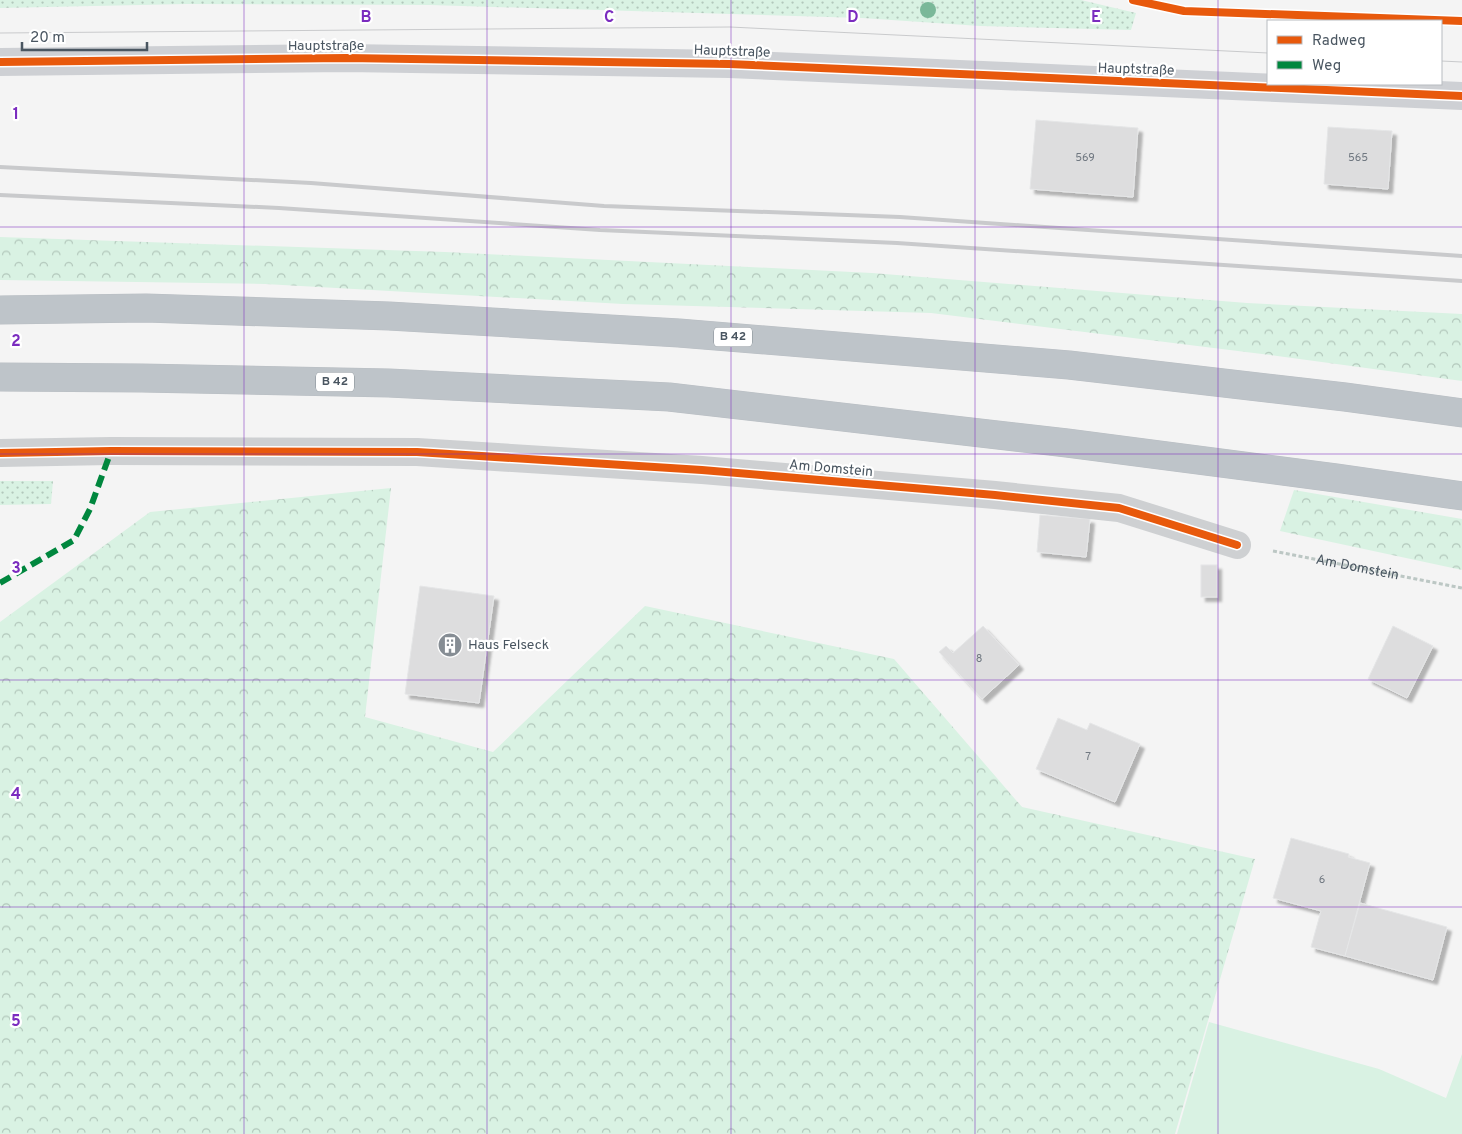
<svg xmlns="http://www.w3.org/2000/svg" width="1462" height="1134" viewBox="0 0 1462 1134" font-family="Overpass,sans-serif">
	<defs>
		<pattern id="grass-dots" width="8" height="8" patternUnits="userSpaceOnUse" patternTransform="scale(1.25)"><rect width="8" height="8" fill="#d9f2e3"/><path d="M2 2h.1M6 6h.1" fill="none" stroke="#b2c7bb" stroke-width="1.8" stroke-linecap="round"/></pattern>
		<pattern id="forest-crowns" width="20" height="18" patternUnits="userSpaceOnUse" patternTransform="scale(1.25)"><rect width="20" height="18" fill="#d9f2e3"/><path d="M2 6a3 3 0 1 1 6 0M12 15a3 3 0 1 1 6 0" fill="none" stroke="#b2c7bb"/></pattern>
		<filter id="shadow"><feDropShadow dx="4.5" dy="4.5" stdDeviation="1" flood-color="#0004"/></filter>
	</defs>
	<rect width="100%" height="100%" fill="#f4f4f4"/>
	<g fill="url(#grass-dots)">
		<polygon points="0,0 1081,0 1136,13 1131,30 980,26 862,18 430,5 187,4 0,8"/>
		<polygon points="0,481 53,481 51,504 0,505"/>
	</g>
	<g fill="url(#forest-crowns)">
		<polygon points="0,237 445,252 872,273 1247,303 1462,314 1462,381 1270,355 931,313 623,304 265,284 0,280"/>
		<polygon points="391,488 365,717 493,752 645,606 894,659 1022,807 1255,859 1175,1134 0,1134 0,622 150,512"/>
		<polygon points="1294,490 1462,519 1462,570 1280,531"/>
	</g>
	<polygon fill="#d9f2e3" points="1209,1022 1379,1069 1446,1098 1462,1054 1462,1134 1177,1134"/>
	<g fill="#ddddde" stroke="#e5e6e7" filter="url(#shadow)">
		<polygon points="1036,120 1138,128 1133,197 1030,189"/>
		<polygon points="1328,127 1392,131 1388,189 1324,184"/>
		<polygon points="1040,515 1090,519 1086,557 1037,552"/>
		<rect x="1201" y="565" width="16" height="32"/>
		<polygon points="420,586 494,596 479,703 405,694"/>
		<polygon points="983,626 1019,665 982,699 939,652 946,646 953,653"/>
		<polygon points="1393,626 1433,646 1407,698 1368,679"/>
		<polygon points="1058,718 1087,730 1090,723 1140,744 1115,802 1036,769"/>
		<polygon points="1291,838 1349,854 1348,857 1370,863 1345,956 1311,947 1321,911 1273,898"/>
		<polygon points="1360,903 1447,927 1433,980 1345,956"/>
	</g>
	<g fill="none" stroke-linecap="round" stroke-linejoin="round">
		<defs>
			<g id="highway">
				<polyline points="0,310 146,308 389,316 679,333 1069,365 1345,397 1462,413"/>
				<polyline points="0,377 142,378 389,383 669,397 1067,443 1336,478 1462,496"/>
			</g>
		</defs>
		<use href="#highway" stroke="#b9bec3" stroke-width="29"/>
		<path stroke="#bcc7c4" stroke-width="3" stroke-dasharray="4 2.5" stroke-linecap="butt" id="s1" d="M1273 551 1462 588"/>
		<polyline stroke="#ced0d2" stroke-width="28" points="0,453 111,451 417,452 702,470 995,495 1119,508 1237,545"/>
		<polyline stroke="#ced0d4" stroke-width="28" points="0,62 346,58 729,64 1462,96"/>
		<use href="#highway" stroke="#bec4c9" stroke-width="28"/>
		<g stroke="#c9cacc" stroke-width="1">
			<polyline points="0,33 730,27 1268,53"/>
			<polyline points="1441,61 1462,62"/>
		</g>
		<g stroke="#c9cacc" stroke-width="4">
			<polyline points="0,167 311,183 604,206 900,217 1462,256"/>
			<polyline points="0,195 279,208 600,230 897,243 1462,281"/>
		</g>
		<polyline stroke="#00873e" stroke-width="6" stroke-dasharray="12 6" stroke-linecap="butt" points="0,583 74,540 90,509 111,451"/>
		<defs>
			<g id="cycleway">
				<polyline points="1133,0 1184,11 1462,21"/>
				<polyline points="0,62 346,58 729,64 1462,96"/>
				<polyline points="0,453 111,451 417,452 702,470 995,495 1119,508 1237,545"/>
			</g>
		</defs>
		<use href="#cycleway" stroke="#fff" stroke-width="11"/>
		<use href="#cycleway" stroke="#e8590c" stroke-width="8"/>
	</g>
	<circle fill="#7ab899" cx="928" cy="10" r="8"/>
	<path fill="none" stroke="#7b2cbf" stroke-width="1" stroke-opacity="0.55" d="M244 0V1134M487 0V1134M731 0V1134M975 0V1134M1218 0V1134M0 227H1462M0 454H1462M0 680H1462M0 907H1462"/>
	<defs>
		<symbol id="building-disc" viewBox="-11 -11 22 22"><circle r="9.5" fill="#868d94" stroke="#fff"/><path d="M-4-6H4V6H1V3H-1V6H-4ZM-2.5-4.3h1.7v1.8h-1.7ZM.8-4.3h1.7v1.8H.8ZM-2.5-1h1.7V.8h-1.7ZM.8-1h1.7V.8H.8Z" fill="#fff"/></symbol>
	</defs>
	<g fill-rule="evenodd">
		<use href="#building-disc" x="436" y="631" width="28" height="28"/>
	</g>
	<g text-anchor="middle" dominant-baseline="central" stroke-width="4.5" stroke-linejoin="round" paint-order="stroke">
		<g font-size="11" fill="#707881">
			<text x="1085" y="158">569</text>
			<text x="1358" y="158">565</text>
			<text x="979" y="659">8</text>
			<text x="1088" y="757">7</text>
			<text x="1322" y="880">6</text>
		</g>
		<g fill="#fff" stroke="#808990" stroke-width="1">
			<rect x="714" y="327.5" width="38" height="19" rx="4"/>
			<rect x="316" y="372.5" width="38" height="19" rx="4"/>
		</g>
		<g font-size="12" font-weight="bold" fill="#4a5661">
			<text x="733" y="337">B 42</text>
			<text x="335" y="382">B 42</text>
		</g>
		<g font-size="14" fill="#4a5661" stroke="#fff">
			<text x="326" y="46">Hauptstraße</text>
			<text transform="translate(732 52) rotate(2)">Hauptstraße</text>
			<text transform="translate(1136 70) rotate(2)">Hauptstraße</text>
			<text transform="translate(831 469) rotate(5)">Am Domstein</text>
			<text stroke="none"><textPath href="#s1" startOffset="86">Am Domstein</textPath></text>
		</g>
		<g font-size="14" fill="#4a5661" stroke="#fff" text-anchor="start">
			<text x="468" y="645">Haus Felseck</text>
		</g>
	</g>
	<g font-size="16" text-anchor="middle" font-weight="bold" fill="#7b2cbf" stroke="#fff" stroke-width="4.5" stroke-linejoin="round" paint-order="stroke">
		<text x="366" y="22">B</text>
		<text x="609" y="22">C</text>
		<text x="853" y="22">D</text>
		<text x="1096" y="22">E</text>
		<text x="16" y="119">1</text>
		<text x="16" y="346">2</text>
		<text x="16" y="573">3</text>
		<text x="16" y="799">4</text>
		<text x="16" y="1026">5</text>
	</g>
	<rect x="1267" y="20" width="175" height="65" fill="#ffffff" stroke="#b7bbc0"/>
	<rect x="1277" y="36" width="25" height="8" fill="#e8590c" stroke="#b7bbc0"/>
	<text x="1312" y="45" font-size="15" fill="#4a5661">Radweg</text>
	<rect x="1277" y="61" width="25" height="8" fill="#00873e" stroke="#b7bbc0"/>
	<text x="1312" y="70" font-size="15" fill="#4a5661">Weg</text>
	<path d="M22 42v8h125v-8" fill="none" stroke="#4a5661" stroke-width="2.5"/>
	<text x="30" y="42" font-size="15" fill="#4a5661" stroke="#ffffff" stroke-width="4" paint-order="stroke">20 m</text>
</svg>
